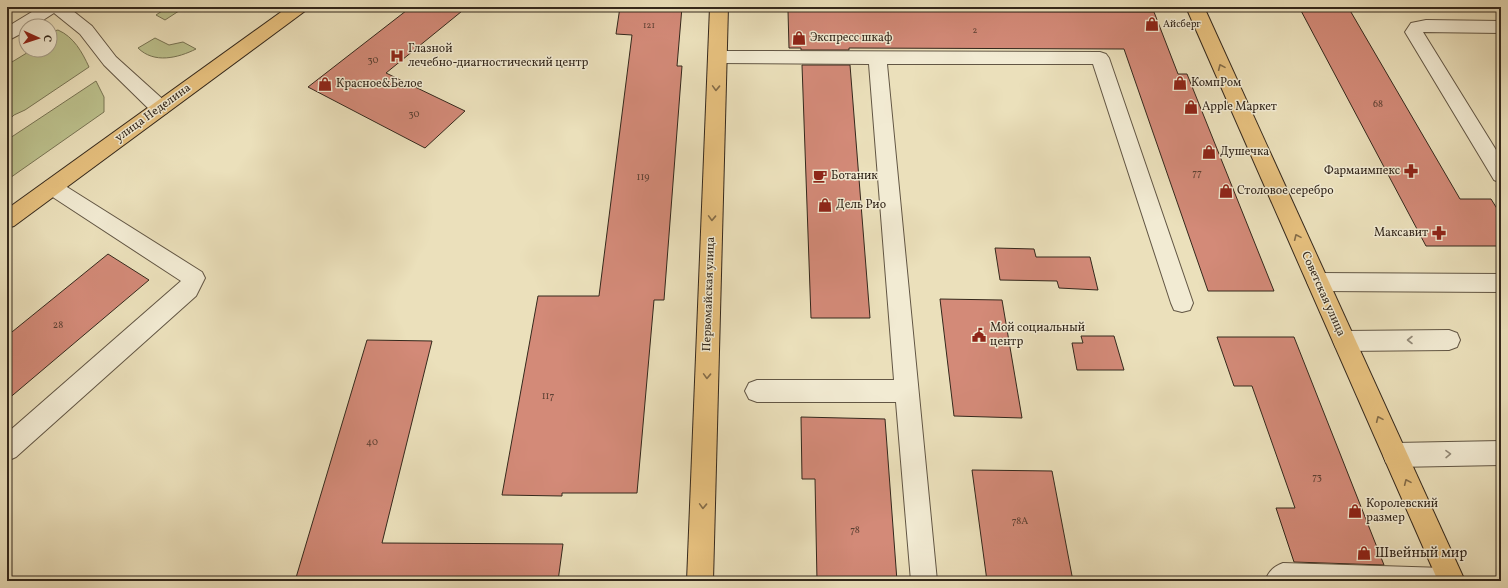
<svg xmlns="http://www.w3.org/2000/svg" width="1508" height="588" viewBox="0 0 1508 588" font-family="Vollkorn,serif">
	<rect width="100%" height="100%" fill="#ebe0bb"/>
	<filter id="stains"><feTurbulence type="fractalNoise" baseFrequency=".005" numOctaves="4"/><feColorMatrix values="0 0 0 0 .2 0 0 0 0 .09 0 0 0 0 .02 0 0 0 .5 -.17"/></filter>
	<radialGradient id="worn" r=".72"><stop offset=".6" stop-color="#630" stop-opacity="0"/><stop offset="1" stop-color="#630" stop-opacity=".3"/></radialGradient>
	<g fill="#bcc18d" stroke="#787454">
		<polygon points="168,7 185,7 165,20 156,15"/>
		<path d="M58 30C74 37 82 52 89 67L25 110 14 115 7 122V65L30 51 29 50H50V32Z"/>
		<path d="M155 38 169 45 183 42 196 49C178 58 154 64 138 48Z"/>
		<polygon points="96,81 104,97 104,112 7,180 7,140"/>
	</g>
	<g fill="#d38a78" stroke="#34281c">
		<polygon points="411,7 467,7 386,73 465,111 425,148 308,87"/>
		<polygon points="620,7 682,7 677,66 682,66 664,300 654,300 637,493 562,493 562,496 502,495 538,296 599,296 632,35 616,34"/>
		<polygon points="1299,7 1348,7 1460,199 1491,199 1501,215 1501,246 1426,246"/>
		<polygon points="788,11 1154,12 1178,74 1187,74 1274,291 1208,291 1124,49 849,48 849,50 801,50 801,48 789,48"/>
		<polygon points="802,65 850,65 870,318 811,318"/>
		<polygon points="995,248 1034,249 1036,257 1090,257 1098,290 1059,288 1057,281 1000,280"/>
		<polygon points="108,254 149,280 7,400 7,336"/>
		<polygon points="940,299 1002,300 1022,418 954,416"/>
		<polygon points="1081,336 1114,336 1124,370 1077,370 1072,343 1083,343"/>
		<polygon points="1217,337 1294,337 1384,565 1294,562 1276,508 1295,508 1252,386 1234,386"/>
		<polygon points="367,340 432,341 382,543 563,544 558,581 295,581"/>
		<polygon points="801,417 885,419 897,581 817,581 815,479 802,479"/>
		<polygon points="972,470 1052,471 1073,581 987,581"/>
	</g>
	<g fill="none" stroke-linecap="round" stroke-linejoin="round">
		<defs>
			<g id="minor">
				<polygon points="40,7 68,7 92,26 116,57 167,103 169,108 167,113 160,115 153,113 104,65 80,34 54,13 34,26 26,26 26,31 7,41 7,27"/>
				<polygon points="1426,20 1501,21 1501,33 1423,32 1501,158 1501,183 1494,180 1405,32 1411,23"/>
				<polygon points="717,51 1100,52 1106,54 1109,58 1193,303 1190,310 1182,312 1174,310 1171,303 1093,64 887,64 937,581 911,581 896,402 757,402 749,399 745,391 749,383 757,380 894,380 869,64 717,63 711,61 708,57 711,53"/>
				<polygon points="52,179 59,182 202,272 205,278 196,296 16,457 7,461 7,433 181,281 45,192 42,187 45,182"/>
				<polygon points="1318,273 1501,274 1501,292 1318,291 1310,288 1307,282 1310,276"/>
				<polygon points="1449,330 1457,333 1460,340 1457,347 1449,350 1344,351 1336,348 1333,341 1336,334 1344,331"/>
				<polygon points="1501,441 1501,465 1395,467 1386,463 1383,455 1386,447 1395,443"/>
				<path d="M1283 563 1444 568 1454 571 1457 581H1265C1269 571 1273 567 1283 563Z"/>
			</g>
			<g id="major">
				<polygon points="288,7 308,7 305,11 14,226 7,228 7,209"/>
				<polygon points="710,7 728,7 713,581 687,581"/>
				<polygon points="1186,7 1204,7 1465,581 1438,581"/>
			</g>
		</defs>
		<use href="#minor" stroke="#625644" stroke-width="2"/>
		<use href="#major" stroke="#34281c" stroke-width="2"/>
		<use href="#minor" fill="#f2ebd3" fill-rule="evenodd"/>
		<use href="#major" fill="#e6c07e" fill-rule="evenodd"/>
	</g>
	<defs><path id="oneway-chevron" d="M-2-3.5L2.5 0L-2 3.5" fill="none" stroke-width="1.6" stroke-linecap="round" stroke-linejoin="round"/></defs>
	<g stroke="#846c48">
		<use href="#oneway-chevron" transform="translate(1221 67) rotate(-114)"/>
		<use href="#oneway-chevron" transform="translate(716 88) rotate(92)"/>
		<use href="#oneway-chevron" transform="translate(712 218) rotate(92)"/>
		<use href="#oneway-chevron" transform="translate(1297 237) rotate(-114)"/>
		<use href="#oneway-chevron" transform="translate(707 376) rotate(92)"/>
		<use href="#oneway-chevron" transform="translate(1379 419) rotate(-114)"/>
		<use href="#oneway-chevron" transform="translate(1407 482) rotate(-114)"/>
		<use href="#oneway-chevron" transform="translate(703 506) rotate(92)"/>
	</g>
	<g stroke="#938a78">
		<use href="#oneway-chevron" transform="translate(1410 340) rotate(180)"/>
		<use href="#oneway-chevron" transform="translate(1448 454) rotate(-1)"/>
	</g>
	<defs>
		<symbol id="shop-bare" viewBox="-9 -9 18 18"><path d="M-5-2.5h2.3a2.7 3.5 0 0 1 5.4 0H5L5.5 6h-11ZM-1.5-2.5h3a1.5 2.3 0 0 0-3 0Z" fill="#8f2418" stroke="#f2ebd3" stroke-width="2.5" paint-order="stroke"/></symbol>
		<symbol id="hospital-bare" viewBox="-9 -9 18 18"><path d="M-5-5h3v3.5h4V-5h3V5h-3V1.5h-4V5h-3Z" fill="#8f2418" stroke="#f2ebd3" stroke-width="2.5" paint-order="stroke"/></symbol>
		<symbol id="pharmacy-bare" viewBox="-9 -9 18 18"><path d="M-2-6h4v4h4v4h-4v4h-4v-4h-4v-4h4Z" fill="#8f2418" stroke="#f2ebd3" stroke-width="2.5" paint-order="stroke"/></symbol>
		<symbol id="cafe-bare" viewBox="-9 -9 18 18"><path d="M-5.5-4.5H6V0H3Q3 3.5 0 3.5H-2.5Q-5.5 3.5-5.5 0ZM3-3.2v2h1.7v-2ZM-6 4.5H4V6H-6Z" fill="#8f2418" stroke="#f2ebd3" stroke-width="2.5" paint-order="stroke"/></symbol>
		<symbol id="civic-bare" viewBox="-9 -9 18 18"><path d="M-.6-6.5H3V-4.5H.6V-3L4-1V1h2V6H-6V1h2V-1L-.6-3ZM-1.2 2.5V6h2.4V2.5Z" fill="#8f2418" stroke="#f2ebd3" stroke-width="2.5" paint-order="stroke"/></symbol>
	</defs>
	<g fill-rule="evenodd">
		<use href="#shop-bare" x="1142" y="14" width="20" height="20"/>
		<use href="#shop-bare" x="789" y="28" width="20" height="20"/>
		<use href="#hospital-bare" x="387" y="46" width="20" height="20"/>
		<use href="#shop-bare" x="1170" y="73" width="20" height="20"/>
		<use href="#shop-bare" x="315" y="74" width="20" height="20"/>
		<use href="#shop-bare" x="1181" y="97" width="20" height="20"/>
		<use href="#shop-bare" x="1199" y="142" width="20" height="20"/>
		<use href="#pharmacy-bare" x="1401" y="161" width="20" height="20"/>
		<use href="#cafe-bare" x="810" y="166" width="20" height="20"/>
		<use href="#shop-bare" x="1216" y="181" width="20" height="20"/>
		<use href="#shop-bare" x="815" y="195" width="20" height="20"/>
		<use href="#pharmacy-bare" x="1429" y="223" width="20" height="20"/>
		<use href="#civic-bare" x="969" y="325" width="20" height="20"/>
		<use href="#shop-bare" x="1345" y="501" width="20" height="20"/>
		<use href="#shop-bare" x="1354" y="543" width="20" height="20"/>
	</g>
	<g text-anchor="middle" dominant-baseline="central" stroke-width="3" stroke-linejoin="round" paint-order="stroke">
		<g font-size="9" fill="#5c4033">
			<text x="649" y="25">121</text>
			<text x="975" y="30">2</text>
		</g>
		<g font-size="10" fill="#34281c" stroke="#f2ebd3" text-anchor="start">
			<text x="1163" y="24">Айсберг</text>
		</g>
		<g font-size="10" fill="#5c4033">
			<text x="373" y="60">30</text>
			<text x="1378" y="104">68</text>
			<text x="414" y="114">30</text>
			<text x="1197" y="173">77</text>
			<text x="643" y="177">119</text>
			<text x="58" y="325">28</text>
			<text x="548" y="396">117</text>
			<text x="372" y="442">40</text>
			<text x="1317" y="477">73</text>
			<text x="1020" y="521">78А</text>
			<text x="855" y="530">78</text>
		</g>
		<g font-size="12" fill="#34281c" stroke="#f2ebd3" text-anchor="start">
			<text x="810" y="38">Экспресс шкаф</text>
			<text x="408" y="49">Глазной<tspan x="408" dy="14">лечебно-диагностический центр</tspan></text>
			<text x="1191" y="83">КомпРом</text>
			<text x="336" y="84">Красное&amp;Белое</text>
			<text x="1202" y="107">Apple Маркет</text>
			<text x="1220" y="152">Душечка</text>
			<text x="1400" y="171" text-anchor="end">Фармаимпекс</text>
			<text x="831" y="176">Ботаник</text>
			<text x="1237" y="191">Столовое серебро</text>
			<text x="836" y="205">Дель Рио</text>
			<text x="1428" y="233" text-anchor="end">Максавит</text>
			<text x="990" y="328">Мой социальный<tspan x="990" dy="14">центр</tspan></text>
			<text x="1366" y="504">Королевский<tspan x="1366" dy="14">размер</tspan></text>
		</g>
		<g font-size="12" fill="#34281c" stroke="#f2ebd3">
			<text transform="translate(153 113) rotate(-36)">улица Неделина</text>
			<text transform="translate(709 294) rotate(-88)">Первомайская улица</text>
			<text transform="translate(1323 294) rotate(66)">Советская улица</text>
		</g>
		<g font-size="14" fill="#34281c" stroke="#f2ebd3" text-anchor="start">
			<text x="1375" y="553">Швейный мир</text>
		</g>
	</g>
	<rect width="1508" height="588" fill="none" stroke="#ebe0bb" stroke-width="24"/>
	<rect x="8" y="8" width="1492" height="572" fill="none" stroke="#34281c" stroke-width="2"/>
	<rect x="12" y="12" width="1484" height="564" fill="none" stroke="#34281c"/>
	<g transform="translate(38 38) rotate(93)"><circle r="19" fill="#f2ebd3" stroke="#a69d8a"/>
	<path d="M0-3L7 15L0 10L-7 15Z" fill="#8f2418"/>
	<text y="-6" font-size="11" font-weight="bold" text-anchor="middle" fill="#34281c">С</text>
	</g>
	<rect width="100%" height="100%" filter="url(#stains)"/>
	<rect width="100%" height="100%" fill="url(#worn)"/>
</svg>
